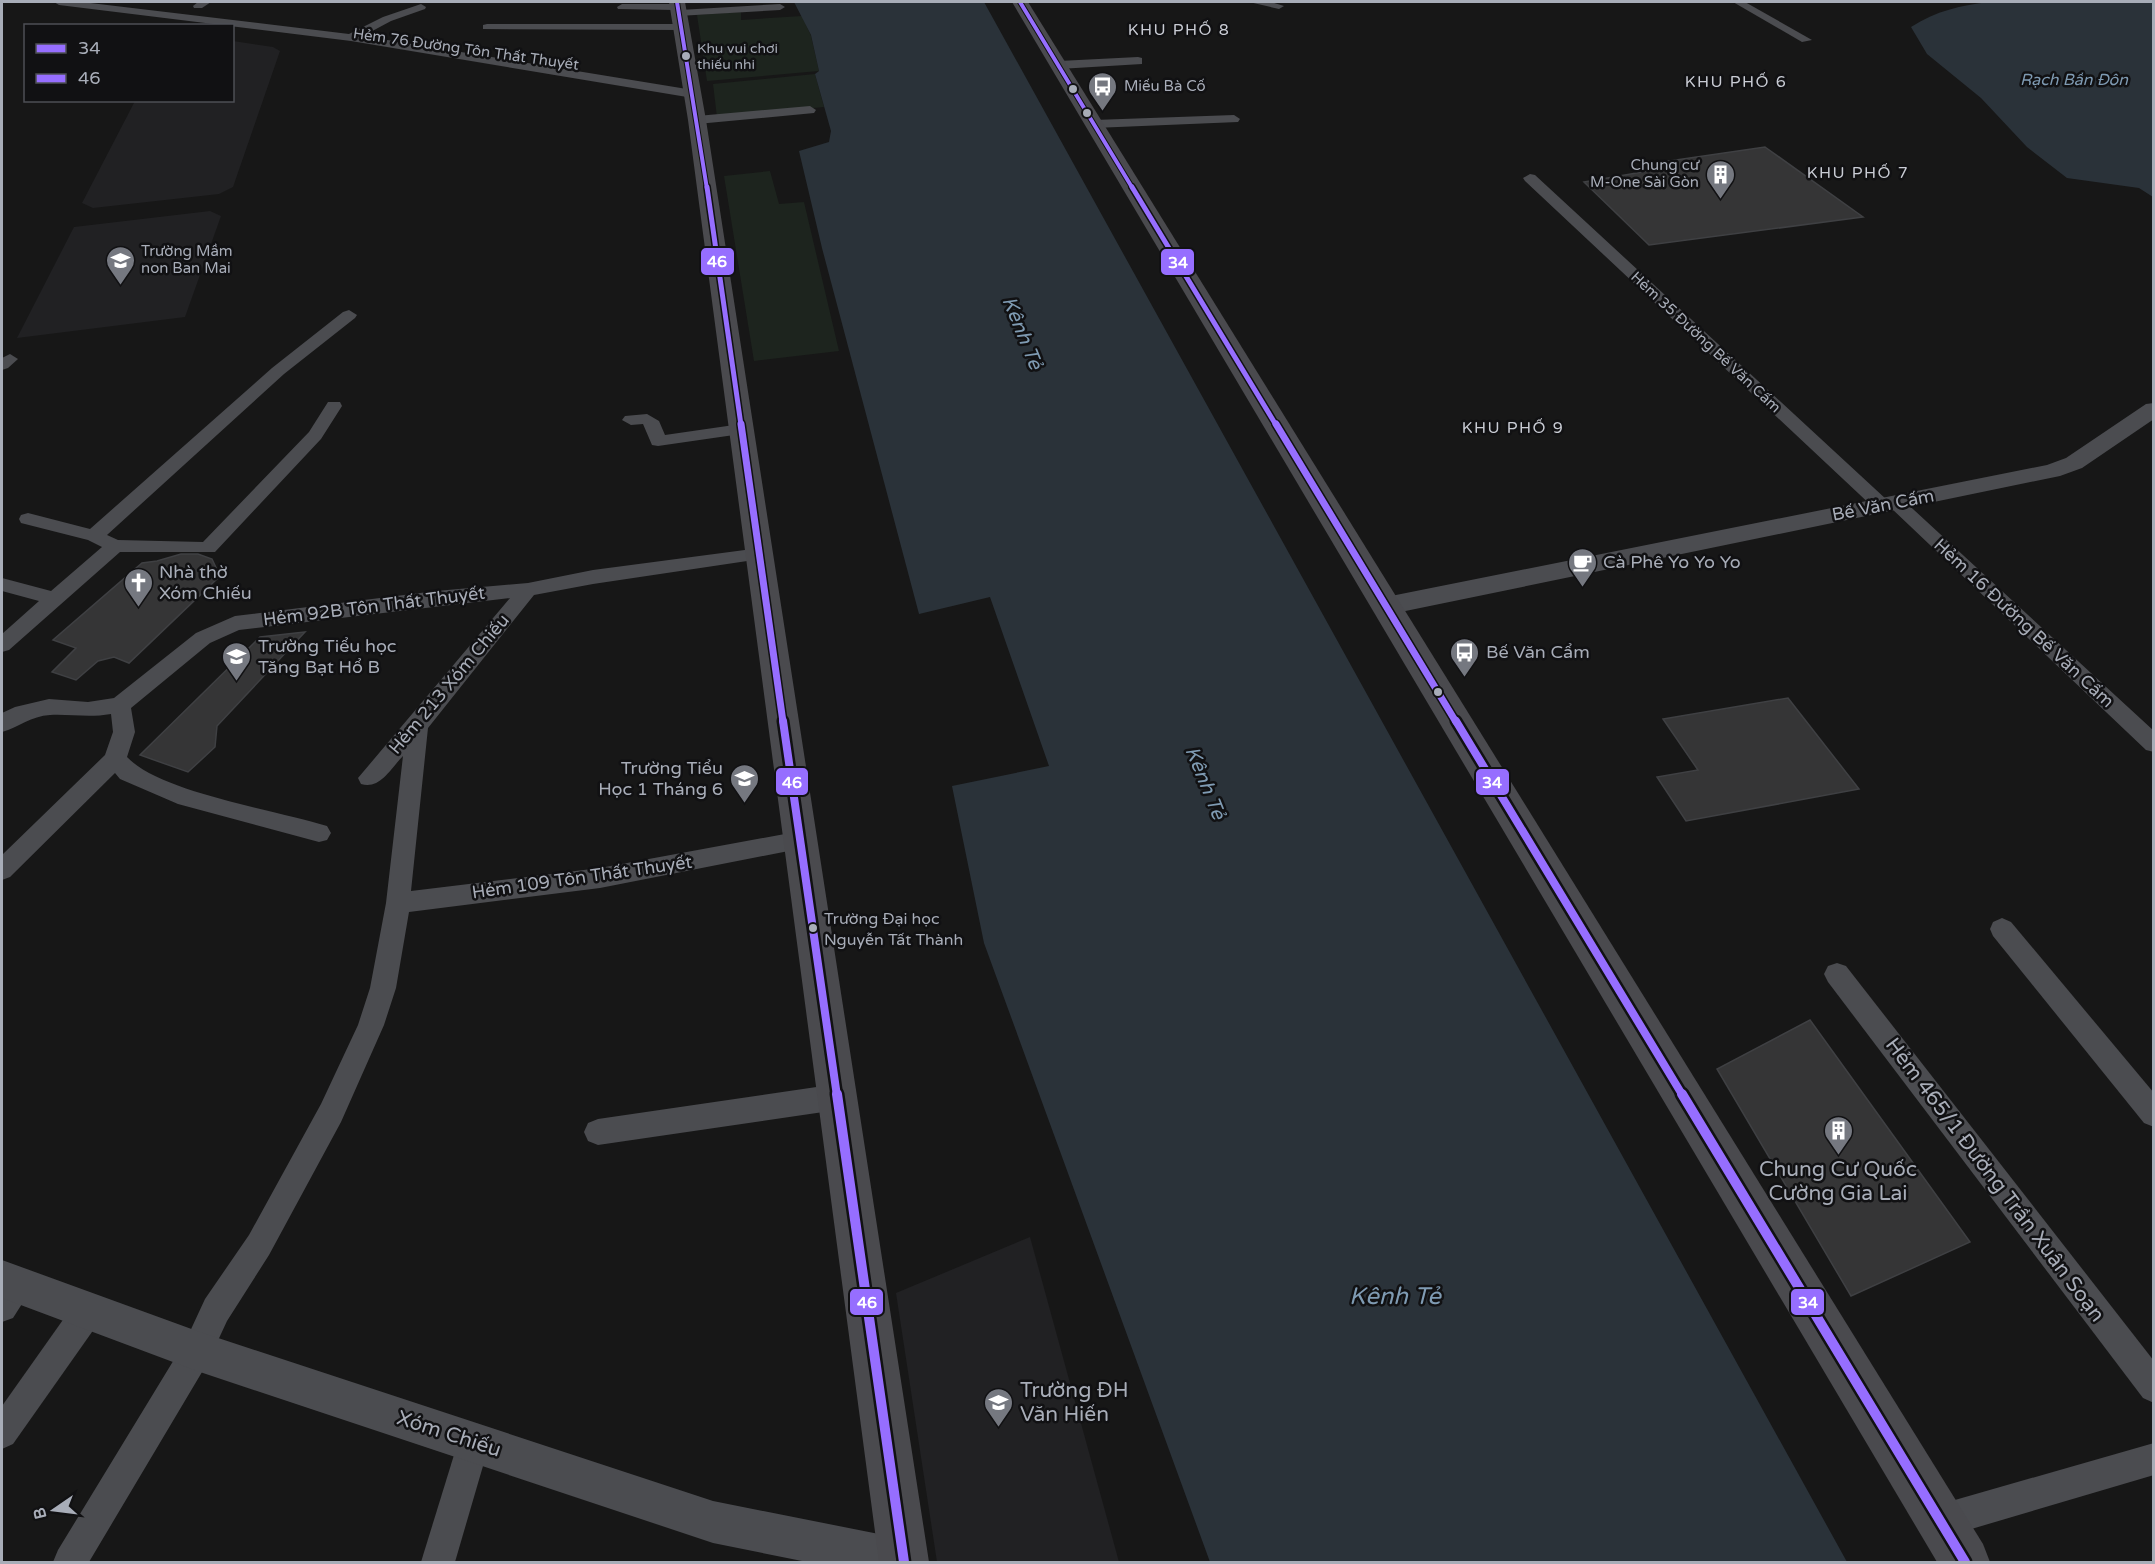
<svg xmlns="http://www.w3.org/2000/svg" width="2155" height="1564" viewBox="0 0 2155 1564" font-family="'Varela Round',sans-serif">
	<rect width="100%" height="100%" fill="#171717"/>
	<g fill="#212123">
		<polygon points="233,41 273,47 280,51 233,187 219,194 93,208 82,203 135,101 232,100"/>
		<polygon points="210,211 221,216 185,317 17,338 74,227"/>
		<polygon points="1030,1237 1119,1562 937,1562 896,1293"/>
	</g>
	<g fill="#1d241e">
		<polygon points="741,12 741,20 802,16 811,36 819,71 707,81 697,15"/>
		<polygon points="815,74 824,107 717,117 713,84"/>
		<polygon points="770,171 779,204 804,202 839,351 754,361 724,176"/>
	</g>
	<g fill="#2a3239">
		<polygon points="794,2 984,2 1847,1562 1210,1562 984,943 952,786 1049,766 990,597 919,614 822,248 799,151 829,142 831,131 815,74 819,71 811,35"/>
		<path d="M1990 2H2153V197L2139 188 2067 178 2027 147 1981 98 1927 54 1911 27C1936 11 1961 5 1990 2Z"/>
	</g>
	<g fill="#353536" stroke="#3f4043" stroke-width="1.5">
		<polygon points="1765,147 1863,217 1649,245 1584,182 1660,169 1655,163"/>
		<polygon points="181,554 198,554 212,559 220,576 129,663 114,657 98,661 76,680 52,672 76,648 53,640 142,563 157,561"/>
		<polygon points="305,632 217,726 215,747 188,772 140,755 260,637"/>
		<polygon points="1788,698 1859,789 1686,821 1657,777 1698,770 1663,719"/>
		<polygon points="1810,1020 1970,1242 1851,1296 1717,1069"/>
	</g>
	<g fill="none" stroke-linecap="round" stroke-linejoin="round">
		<g fill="#4b4c50" fill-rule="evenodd">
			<polygon points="54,2 82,2 349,34 383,17 421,4 426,7 425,9 391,21 363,36 693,90 699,94 693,98 351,41 59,5"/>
			<polygon points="198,2 211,2 202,8 194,8 193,6"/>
			<polygon points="1249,2 1271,2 1284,6 1279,9"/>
			<polygon points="1733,2 1745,2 1812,40 1802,42"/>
			<polygon points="622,4 677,4 682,7 680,10 780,4 785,7 780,10 678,16 672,13 675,10 618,9 617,7"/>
			<polygon points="487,24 681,24 687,27 681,30 483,29 483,25"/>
			<polygon points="1138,57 1142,58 1142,64 1059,69 1053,65 1059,61"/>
			<polygon points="810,106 816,110 814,113 697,124 691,120 697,116"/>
			<polygon points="1234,115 1240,119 1238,122 1094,128 1088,124 1094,120"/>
			<polygon points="1530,174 1535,175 1887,500 1895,496 1901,498 2154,731 2154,752 2146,750 1890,507 1882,511 1875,509 1525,181 1523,178"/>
			<polygon points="349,310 357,315 355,318 284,374 107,535 118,540 203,542 309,432 328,402 340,402 342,406 321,439 215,552 120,552 9,650 2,652 2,634 39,601 2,591 2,578 51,591 102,547 88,540 21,523 19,519 21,515 28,513 90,529 272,368 343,312"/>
			<polygon points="10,354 18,359 8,368 2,370 2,358"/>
			<polygon points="647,414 659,421 665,435 741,424 750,429 741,434 658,446 652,445 643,424 631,425 622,420 625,416"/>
			<path d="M760 548 767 550 770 554 767 558 593 584 534 595 428 728 411 891 600 868 801 831 809 833 813 840 809 847 600 888 409 912 396 988 384 1025 341 1122 269 1255 227 1321 208 1362 89 1562H53L58 1550 186 1340 205 1299 249 1235 321 1104 358 1025 370 988 386 903 403 756C391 768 380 790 361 784L358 778 510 598 239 630 210 643 131 708 135 732 127 757C161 793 277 810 327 826L331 833 327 840 319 842 178 804 120 779 115 773 10 877 2 880V855L105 755 113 732 111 714C89 718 71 714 50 715 31 716 19 727 2 732V713L15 707 49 699 88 702 114 698 196 633 235 616 436 591 528 583 593 570Z"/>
			<polygon points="2002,918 2011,922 2154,1093 2154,1127 2144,1123 1993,936 1990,929 1993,922"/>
			<polygon points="1837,963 1846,966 2154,1361 2154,1403 2143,1398 1828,982 1824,974 1828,966"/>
			<polygon points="837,1084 847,1088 851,1097 847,1106 837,1110 598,1145 588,1141 584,1132 588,1123 598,1119"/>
			<path d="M19 1270 30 1274 34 1285 13 1318 2 1322C0 1301 0 1279 19 1270Z"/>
			<polygon points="88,1296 99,1300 103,1311 99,1322 13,1444 2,1449 2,1406 77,1300"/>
			<polygon points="474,1426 485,1431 490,1442 455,1562 421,1562 458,1442 463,1431"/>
			<polygon points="2154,1443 2154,1475 1941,1538 1929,1533 1924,1521 1929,1509 1941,1504"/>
		</g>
		<g fill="#4b4c50" fill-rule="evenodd">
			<polygon points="2154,403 2154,419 2082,468 2060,476 1386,615 1377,612 1373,606 1377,600 1386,597 2047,465 2066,458 2146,404"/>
			<polygon points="2,1260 197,1331 713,1501 904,1539 919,1546 926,1561 807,1562 713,1543 197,1371 2,1298"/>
		</g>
		<g fill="#4a4a4e" fill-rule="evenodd">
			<polygon points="669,2 685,2 706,120 929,1562 879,1562 688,120"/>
			<polygon points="1012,2 1028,2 1983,1544 1990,1562 1937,1562"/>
		</g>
		<defs>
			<polyline id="bus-1-far4" points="1020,2 1133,189"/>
			<polyline id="bus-1-far3" points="1132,187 1276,425"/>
			<polyline id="bus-1-far2" points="1276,424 1456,722"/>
			<polyline id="bus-1-far1" points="1456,721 1683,1096"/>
			<polyline id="bus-1" points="1682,1094 1965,1562"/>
			<polyline id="bus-2-far4" points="677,2 707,189"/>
			<polyline id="bus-2-far3" points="707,187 741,425"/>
			<polyline id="bus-2-far2" points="741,424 783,722"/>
			<polyline id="bus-2-far1" points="783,721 837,1096"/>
			<polyline id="bus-2" points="837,1094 904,1562"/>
		</defs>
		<use href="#bus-1-far4" stroke="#111113" stroke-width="6"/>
		<use href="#bus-1-far3" stroke="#111113" stroke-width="8"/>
		<use href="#bus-1-far2" stroke="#111113" stroke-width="10"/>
		<use href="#bus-1-far1" stroke="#111113" stroke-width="13"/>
		<use href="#bus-1" stroke="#111113" stroke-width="15"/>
		<use href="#bus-2-far4" stroke="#111113" stroke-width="6"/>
		<use href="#bus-2-far3" stroke="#111113" stroke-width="8"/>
		<use href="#bus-2-far2" stroke="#111113" stroke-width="10"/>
		<use href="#bus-2-far1" stroke="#111113" stroke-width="13"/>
		<use href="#bus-2" stroke="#111113" stroke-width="15"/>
		<use href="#bus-1-far4" stroke="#966eff" stroke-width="4"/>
		<use href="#bus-1-far3" stroke="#966eff" stroke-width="5"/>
		<use href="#bus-1-far2" stroke="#966eff" stroke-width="7"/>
		<use href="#bus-1-far1" stroke="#966eff" stroke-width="8"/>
		<use href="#bus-1" stroke="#966eff" stroke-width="10"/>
		<use href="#bus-2-far4" stroke="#966eff" stroke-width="4"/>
		<use href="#bus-2-far3" stroke="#966eff" stroke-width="5"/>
		<use href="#bus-2-far2" stroke="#966eff" stroke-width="7"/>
		<use href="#bus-2-far1" stroke="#966eff" stroke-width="8"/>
		<use href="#bus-2" stroke="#966eff" stroke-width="10"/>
	</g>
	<defs>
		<symbol id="bus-pin" viewBox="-11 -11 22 30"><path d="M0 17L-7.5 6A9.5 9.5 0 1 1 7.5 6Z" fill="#757880" stroke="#111113"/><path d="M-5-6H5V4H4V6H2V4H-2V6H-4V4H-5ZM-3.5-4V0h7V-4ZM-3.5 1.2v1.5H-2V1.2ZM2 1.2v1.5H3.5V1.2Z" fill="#fff"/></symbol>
		<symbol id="building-pin" viewBox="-11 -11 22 30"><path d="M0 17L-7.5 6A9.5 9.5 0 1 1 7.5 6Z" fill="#757880" stroke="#111113"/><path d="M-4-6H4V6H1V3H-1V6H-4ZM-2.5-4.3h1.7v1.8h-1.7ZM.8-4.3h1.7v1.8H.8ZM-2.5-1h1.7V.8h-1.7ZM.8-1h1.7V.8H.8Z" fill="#fff"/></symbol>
		<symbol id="school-pin" viewBox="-11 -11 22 30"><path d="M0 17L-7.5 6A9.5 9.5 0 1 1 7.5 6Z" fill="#757880" stroke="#111113"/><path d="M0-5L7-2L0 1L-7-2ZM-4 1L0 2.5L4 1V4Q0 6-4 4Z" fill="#fff"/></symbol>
		<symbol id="cafe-pin" viewBox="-11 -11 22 30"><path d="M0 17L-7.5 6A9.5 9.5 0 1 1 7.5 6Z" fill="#757880" stroke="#111113"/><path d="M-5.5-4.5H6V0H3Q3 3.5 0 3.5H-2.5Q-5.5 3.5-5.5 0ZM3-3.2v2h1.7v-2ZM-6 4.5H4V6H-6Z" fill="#fff"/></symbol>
		<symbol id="church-pin" viewBox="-11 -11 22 30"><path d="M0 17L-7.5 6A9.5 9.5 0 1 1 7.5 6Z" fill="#757880" stroke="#111113"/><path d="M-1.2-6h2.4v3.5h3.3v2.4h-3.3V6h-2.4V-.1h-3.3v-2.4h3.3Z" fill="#fff"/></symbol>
		<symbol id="university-pin" viewBox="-11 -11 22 30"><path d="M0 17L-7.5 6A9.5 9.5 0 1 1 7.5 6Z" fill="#757880" stroke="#111113"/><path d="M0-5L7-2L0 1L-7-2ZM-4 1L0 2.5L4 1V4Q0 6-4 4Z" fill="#fff"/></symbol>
	</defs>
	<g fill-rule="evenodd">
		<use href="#bus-pin" x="1086" y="70" width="33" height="45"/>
		<use href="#building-pin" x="1704" y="158" width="33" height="45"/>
		<use href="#school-pin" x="104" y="244" width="33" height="45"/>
		<use href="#cafe-pin" x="1566" y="546" width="33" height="45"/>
		<use href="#church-pin" x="122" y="566" width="33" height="45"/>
		<use href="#bus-pin" x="1448" y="636" width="33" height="45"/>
		<use href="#school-pin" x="220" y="640" width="33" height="45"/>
		<use href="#school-pin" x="728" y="762" width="33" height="45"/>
		<use href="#building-pin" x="1822" y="1114" width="33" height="45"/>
		<use href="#university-pin" x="982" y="1386" width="33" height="45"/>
	</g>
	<g fill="#a8adb8" stroke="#111113" stroke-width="2">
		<circle cx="686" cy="56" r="5"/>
		<circle cx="1073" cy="89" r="5"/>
		<circle cx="1087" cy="113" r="5"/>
		<circle cx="1438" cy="692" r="5"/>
		<circle cx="813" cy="928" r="5"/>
	</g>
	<g text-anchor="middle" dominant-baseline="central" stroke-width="5" stroke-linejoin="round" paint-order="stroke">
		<g font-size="14" fill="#a8adb8" stroke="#111113" text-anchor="start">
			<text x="697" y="48">Khu vui chơi<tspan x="697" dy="16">thiếu nhi</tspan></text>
		</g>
		<g font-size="15" fill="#a8adb8" stroke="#111113">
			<text transform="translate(466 49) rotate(8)">Hẻm 76 Đường Tôn Thất Thuyết</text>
			<text transform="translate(1706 342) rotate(43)">Hẻm 35 Đường Bế Văn Cấm</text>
		</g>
		<g font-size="15" fill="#a8adb8" stroke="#111113" text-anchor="start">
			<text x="1124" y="86">Miếu Bà Cố</text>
			<text x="1699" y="165" text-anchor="end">Chung cư<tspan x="1699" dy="17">M-One Sài Gòn</tspan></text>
			<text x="141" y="251">Trường Mầm<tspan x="141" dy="17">non Ban Mai</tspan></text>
		</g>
		<g font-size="16" letter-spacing="1.5" fill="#c9ccd4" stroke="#111113">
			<text x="1179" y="30">KHU PHỐ 8</text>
			<text x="1736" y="82">KHU PHỐ 6</text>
			<text x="1858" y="173">KHU PHỐ 7</text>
			<text x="1513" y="428">KHU PHỐ 9</text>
		</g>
		<g font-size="16" font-style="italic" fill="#7f9bb3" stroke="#111113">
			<text x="2074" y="80">Rạch Bần Đôn</text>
		</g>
		<g font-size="16" fill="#a8adb8" stroke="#111113" text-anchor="start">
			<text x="824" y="919">Trường Đại học<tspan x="824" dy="21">Nguyễn Tất Thành</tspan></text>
		</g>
		<g font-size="18" fill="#a8adb8" stroke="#111113">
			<text transform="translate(1883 505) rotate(-11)">Bế Văn Cấm</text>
			<text transform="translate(374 606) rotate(-7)">Hẻm 92B Tôn Thất Thuyết</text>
			<text transform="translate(2024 623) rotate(43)">Hẻm 16 Đường Bế Văn Cấm</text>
			<text transform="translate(449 684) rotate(-50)">Hẻm 213 Xóm Chiếu</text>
			<text transform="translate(582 877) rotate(-8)">Hẻm 109 Tôn Thất Thuyết</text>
		</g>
		<g font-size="18" fill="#a8adb8" stroke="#111113" text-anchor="start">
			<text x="1603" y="562">Cà Phê Yo Yo Yo</text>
			<text x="159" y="572">Nhà thờ<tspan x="159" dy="21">Xóm Chiếu</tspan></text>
			<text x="258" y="646">Trường Tiểu học<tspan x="258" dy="21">Tăng Bạt Hổ B</tspan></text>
			<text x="1486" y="652">Bế Văn Cẩm</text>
			<text x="723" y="768" text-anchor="end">Trường Tiểu<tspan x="723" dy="21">Học 1 Tháng 6</tspan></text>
		</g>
		<g font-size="20" font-style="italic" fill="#7f9bb3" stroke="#111113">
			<text transform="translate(1022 333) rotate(68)">Kênh Tẻ</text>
			<text transform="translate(1205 783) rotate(68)">Kênh Tẻ</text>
		</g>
		<g font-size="21" fill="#a8adb8" stroke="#111113">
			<text x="1838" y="1169">Chung Cư Quốc<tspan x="1838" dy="24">Cường Gia Lai</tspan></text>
			<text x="1020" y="1390" text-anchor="start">Trường ĐH<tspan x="1020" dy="24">Văn Hiến</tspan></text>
		</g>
		<g font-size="21" fill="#a8adb8" stroke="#111113">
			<text transform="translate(1995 1180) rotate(53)">Hẻm 465/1 Đường Trần Xuân Soạn</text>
			<text transform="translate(449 1434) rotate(18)">Xóm Chiếu</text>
		</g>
		<g font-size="24" font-style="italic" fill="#7f9bb3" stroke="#111113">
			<text x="1395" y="1296">Kênh Tẻ</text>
		</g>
	</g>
	<g stroke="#111113" stroke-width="2">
		<rect x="700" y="247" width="35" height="29" rx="6" fill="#966eff"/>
		<rect x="1160" y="248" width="35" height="28" rx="6" fill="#966eff"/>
		<rect x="775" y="767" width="34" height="29" rx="6" fill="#966eff"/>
		<rect x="1475" y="768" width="35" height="28" rx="6" fill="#966eff"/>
		<rect x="849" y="1288" width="35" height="28" rx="6" fill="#966eff"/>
		<rect x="1790" y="1288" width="35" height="28" rx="6" fill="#966eff"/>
	</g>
	<g font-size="16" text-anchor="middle" font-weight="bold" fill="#fff">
		<text x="717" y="267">46</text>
		<text x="1178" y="268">34</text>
		<text x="792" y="788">46</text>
		<text x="1492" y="788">34</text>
		<text x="867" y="1308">46</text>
		<text x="1808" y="1308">34</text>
	</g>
	<rect width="2155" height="1564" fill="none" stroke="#a8adb8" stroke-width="6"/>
	<rect x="24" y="24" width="210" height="78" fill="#111113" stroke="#4d4f55" stroke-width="1.5"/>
	<rect x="36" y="44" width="30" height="9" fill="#966eff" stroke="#4d4f55" stroke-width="1.5"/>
	<text x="78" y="54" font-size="18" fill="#a8adb8">34</text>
	<rect x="36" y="74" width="30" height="9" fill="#966eff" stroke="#4d4f55" stroke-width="1.5"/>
	<text x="78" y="84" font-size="18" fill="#a8adb8">46</text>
	<g transform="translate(54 1510) rotate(256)" stroke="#111113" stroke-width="4.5" paint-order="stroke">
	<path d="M0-4.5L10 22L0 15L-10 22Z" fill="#a8adb8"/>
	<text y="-9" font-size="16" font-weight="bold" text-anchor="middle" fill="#a8adb8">B</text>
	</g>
</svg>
